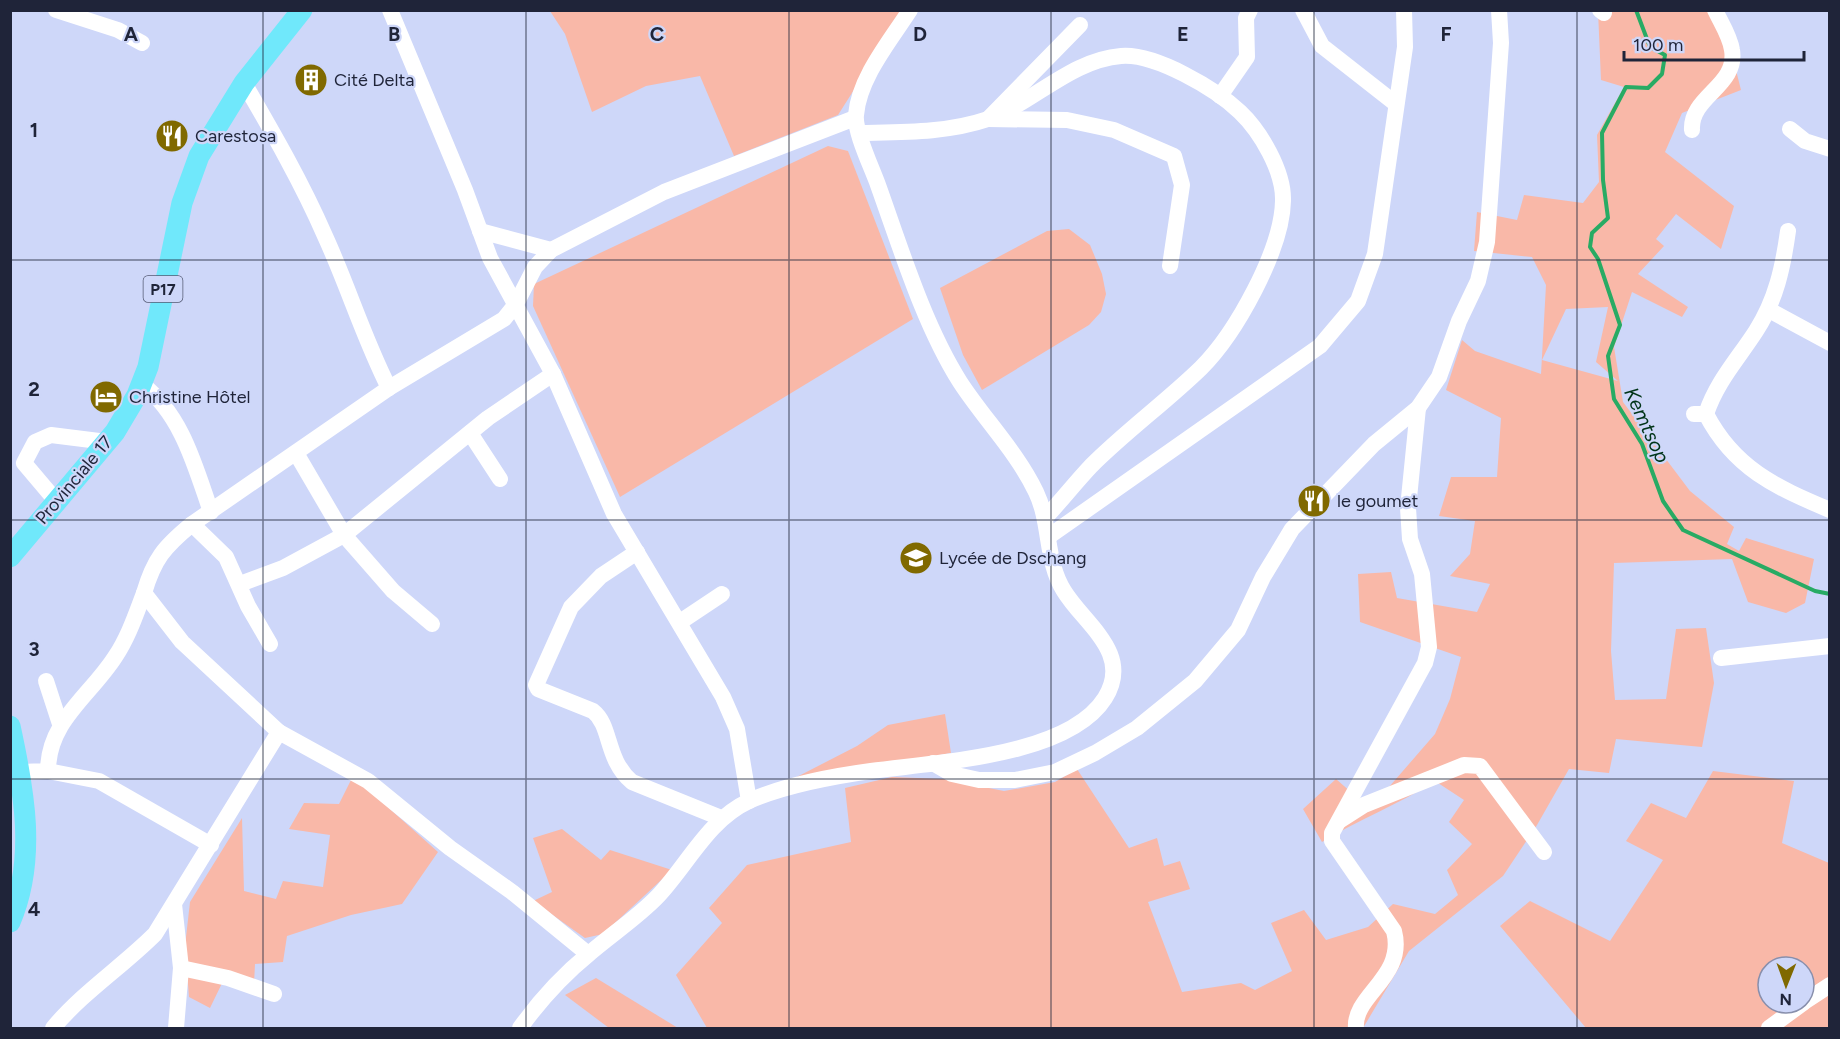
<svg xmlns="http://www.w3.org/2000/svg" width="1840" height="1039" viewBox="0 0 1840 1039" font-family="Figtree,sans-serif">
	<rect width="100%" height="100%" fill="#ced7f9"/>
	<g fill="#f9b8a8" fill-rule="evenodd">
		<polygon points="550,11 904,11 838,115 734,156 700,76 646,86 592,112 565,34"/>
		<path d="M1598 11H1721L1741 90 1682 113 1665 152 1734 206 1721 249 1676 214 1656 239 1664 246 1638 274 1688 307 1682 317 1632 292 1614 347 1623 402 1690 491 1734 527 1727 544 1739 551 1746 538 1814 559 1805 603 1786 613 1748 602 1732 559 1614 563 1611 651 1615 700 1666 699 1676 629 1706 628 1714 683 1702 747 1616 739 1609 773 1569 769 1537 825 1503 876 1409 951 1363 1028H707L676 975 722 923 709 908 747 865 851 842 845 788 892 777 943 779 1004 791 1055 782 1077 769 1129 848 1157 838 1164 866 1180 861 1190 889 1148 902 1182 992 1241 983 1255 990 1292 971 1271 923 1304 910 1326 940 1368 927 1393 904 1435 914 1458 895 1447 870 1472 844 1449 822 1464 800 1435 781C1398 805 1359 819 1322 842L1303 809 1336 779 1360 800 1389 787 1435 734 1450 699 1461 657 1360 622 1358 574 1391 572 1397 598 1477 612 1490 584 1450 576 1470 554 1475 521 1439 516 1451 477H1497L1501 418 1446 390 1462 340 1475 351 1541 374 1546 285 1532 257 1474 251 1477 212 1517 220 1524 195 1583 203 1599 182 1597 135 1624 87 1601 80ZM1608 307 1596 362 1618 381 1542 360 1566 309Z"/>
		<polygon points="828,146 848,151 913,319 620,497 533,306 534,284"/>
		<polygon points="1069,229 1090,245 1102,274 1106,294 1101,312 1089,325 982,390 963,355 940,288 1047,231"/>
		<polygon points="945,714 951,753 787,782 857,746 888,725"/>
		<path d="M1713 771 1794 781 1782 843 1829 863V1028H1586L1500 926 1530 901 1610 941 1663 860 1626 841 1651 803 1686 818ZM1768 967H1804V1003H1768Z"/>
		<polygon points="353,776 438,852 402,904 351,915 287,936 283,962 255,964 254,984 226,975 210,1008 189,997 185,946 190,902 242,818 244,891 276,899 283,881 323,887 330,835 289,829 304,803 339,804"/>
		<polygon points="562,829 601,860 610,850 672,870 603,934 585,938 533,901 552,892 533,838"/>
		<polygon points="596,978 678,1028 609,1028 565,995"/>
	</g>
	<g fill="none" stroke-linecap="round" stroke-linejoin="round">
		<polyline stroke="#28ab64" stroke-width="4" points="1636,10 1650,47 1665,55 1662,74 1648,88 1626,87 1602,133 1603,180 1608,218 1592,233 1590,247 1598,259 1620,325 1608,356 1614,399 1642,444 1663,501 1683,530 1815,591 1830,594"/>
		<g stroke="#fff" stroke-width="16">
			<polyline points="56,10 118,30 142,43"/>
			<polyline points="390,10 465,190 490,258 553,374 614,514 723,697 737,729 749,801"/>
			<polyline points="1303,10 1322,46 1396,104"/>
			<polyline points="1600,10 1604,13"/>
			<polyline points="1080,25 988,119 1067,120 1114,130 1174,156 1182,185 1170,266"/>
			<path d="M244 83C273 133 302 183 325 236 348 286 364 339 389 388"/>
			<polyline points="1220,96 1247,57 1246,18 1250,10"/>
			<polyline points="1790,129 1805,141 1830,149"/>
			<path d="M1692 130C1690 96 1738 86 1732 50 1730 36 1721 23 1715 10"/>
			<path d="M860 133C902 132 947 133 988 119 1033 103 1071 60 1121 56 1155 53 1216 89 1240 112 1260 131 1284 171 1283 201 1282 250 1236 333 1201 368 1166 402 1126 431 1091 466 1075 483 1061 501 1045 518"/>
			<polyline points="480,231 551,250"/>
			<polyline points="1769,310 1830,343"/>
			<path d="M142 384C182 415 195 466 211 512"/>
			<path d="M1694 414H1706C1734 468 1775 487 1830 510"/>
			<path d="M1706 414C1717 381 1738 359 1756 331 1776 300 1783 267 1788 231"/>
			<polyline points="470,433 500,479"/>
			<polyline points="296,453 344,535 393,591 432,624"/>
			<polyline points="57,502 24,463 35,442 51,435 107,442"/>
			<polyline points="192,524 226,557 248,606 270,644"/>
			<polyline points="1048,537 1320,346 1358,301 1375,254 1405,47 1404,10"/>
			<path d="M637 552 601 576 571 607 536 685 538 689 593 711C612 726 605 759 632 782L721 818"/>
			<polyline points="240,584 283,568 344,535 488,418 553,374"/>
			<polyline points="680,622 722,594"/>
			<polyline points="1721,658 1830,646"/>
			<polyline points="46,681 60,724"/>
			<polyline points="279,732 368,781 450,848 512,892 588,954"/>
			<polyline points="933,763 952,774 979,780 1015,780 1055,772 1095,753 1137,728 1195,681 1238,630 1263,577 1292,529 1374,444 1418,408 1439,377 1459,321 1478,281 1487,242 1501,43 1499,10"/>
			<polyline points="48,771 99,781 211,845"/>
			<path d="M20 772 48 771C48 721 90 696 115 657 128 638 136 614 144 593"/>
			<polyline points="1339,821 1364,805 1464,765 1480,766 1544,852"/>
			<polyline points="174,904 181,968 176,1028"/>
			<polyline points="181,968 228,978 274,994"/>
			<polyline points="1804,1002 1830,985"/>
			<path d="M53 1028C83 992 122 967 155 934L279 732 182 642 144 593C154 559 164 547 192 524L389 388 504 319 516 304 535 267 551 250 664 192 855 118"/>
			<path d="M520 1028C540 1000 563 975 590 953 612 934 638 917 658 896 688 864 708 820 749 801 783 786 834 776 871 771 935 762 1068 757 1105 698 1133 653 1084 624 1064 591 1045 561 1051 523 1036 492 1017 452 984 419 960 382 924 325 901 249 878 185 872 168 854 131 856 115 859 78 890 41 910 10"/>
			<path d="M1356 1028C1353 995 1406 977 1394 931L1332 841V833L1425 663 1429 647 1422 574 1410 539 1408 508 1418 408"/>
			<polyline points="1769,1028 1803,1003"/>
		</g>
		<g stroke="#70e8fb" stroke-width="21">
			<polyline points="10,557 115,432 137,395 148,367 182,203 199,156 244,83 302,10"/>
			<path d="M10 726C24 790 37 859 10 922"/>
		</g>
	</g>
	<path fill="none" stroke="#1f2439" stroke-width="1.5" stroke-opacity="0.55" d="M263 10V1028M526 10V1028M789 10V1028M1051 10V1028M1314 10V1028M1577 10V1028M10 260H1830M10 520H1830M10 779H1830"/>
	<defs>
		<symbol id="building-disc" viewBox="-11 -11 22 22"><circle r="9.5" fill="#806900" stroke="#ced7f9"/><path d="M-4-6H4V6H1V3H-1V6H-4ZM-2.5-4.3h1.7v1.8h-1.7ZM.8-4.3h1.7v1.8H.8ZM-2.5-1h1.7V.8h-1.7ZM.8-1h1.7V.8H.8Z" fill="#fff"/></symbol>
		<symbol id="restaurant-disc" viewBox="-11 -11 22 22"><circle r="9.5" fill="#806900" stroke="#ced7f9"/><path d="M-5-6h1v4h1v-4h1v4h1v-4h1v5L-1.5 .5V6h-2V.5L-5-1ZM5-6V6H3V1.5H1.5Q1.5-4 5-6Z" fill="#fff"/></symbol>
		<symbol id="hotel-disc" viewBox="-11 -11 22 22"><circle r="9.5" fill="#806900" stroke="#ced7f9"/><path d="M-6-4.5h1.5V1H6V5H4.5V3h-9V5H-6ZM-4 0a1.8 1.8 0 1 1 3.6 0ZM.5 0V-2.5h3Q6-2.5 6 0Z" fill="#fff"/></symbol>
		<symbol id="school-disc" viewBox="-11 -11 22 22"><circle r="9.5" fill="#806900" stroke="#ced7f9"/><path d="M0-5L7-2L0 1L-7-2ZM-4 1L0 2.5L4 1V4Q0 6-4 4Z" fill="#fff"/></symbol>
	</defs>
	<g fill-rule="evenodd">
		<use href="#building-disc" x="292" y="61" width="38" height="38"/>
		<use href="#restaurant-disc" x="153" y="117" width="38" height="38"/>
		<use href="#hotel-disc" x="87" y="378" width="38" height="38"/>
		<use href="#restaurant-disc" x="1295" y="482" width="38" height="38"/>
		<use href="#school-disc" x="897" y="539" width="38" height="38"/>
	</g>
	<g text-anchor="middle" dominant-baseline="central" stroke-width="4.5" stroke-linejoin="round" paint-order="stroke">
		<rect fill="#ced7f9" stroke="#545a73" stroke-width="1.5" x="143.5" y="276" width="39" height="26" rx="4.5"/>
		<g font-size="16" font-weight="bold" fill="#1f2439">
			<text x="163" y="289">P17</text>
		</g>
		<g font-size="18" fill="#1f2439" stroke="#ced7f9" text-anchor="start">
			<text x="334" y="80">Cité Delta</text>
			<text x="195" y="136">Carestosa</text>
			<text x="129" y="397">Christine Hôtel</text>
			<text x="1337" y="501">le goumet</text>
			<text x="939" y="558">Lycée de Dschang</text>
		</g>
		<g font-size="18" fill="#1f2439" stroke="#ced7f9">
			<text transform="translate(74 480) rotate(-50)">Provinciale 17</text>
		</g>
		<g font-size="20" font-style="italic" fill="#003418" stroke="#ced7f9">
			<text transform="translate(1647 425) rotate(65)">Kemtsop</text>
		</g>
	</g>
	<g font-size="20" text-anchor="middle" font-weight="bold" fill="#1f2439" stroke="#ced7f9" stroke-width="4.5" stroke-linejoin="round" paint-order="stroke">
		<text x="131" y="41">A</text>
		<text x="394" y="41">B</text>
		<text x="657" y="41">C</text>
		<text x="920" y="41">D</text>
		<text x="1183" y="41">E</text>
		<text x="1446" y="41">F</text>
		<text x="34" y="137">1</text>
		<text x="34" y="396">2</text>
		<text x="34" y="656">3</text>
		<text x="34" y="916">4</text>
	</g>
	<rect width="1840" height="1039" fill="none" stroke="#1f2439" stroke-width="24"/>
	<g transform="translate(1786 985) rotate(181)"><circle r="28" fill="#ced7f9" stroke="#888fac" stroke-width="1.5"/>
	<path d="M0-4.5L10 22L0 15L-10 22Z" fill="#806900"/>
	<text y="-9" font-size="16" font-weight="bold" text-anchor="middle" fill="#1f2439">N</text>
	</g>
	<path d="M1624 51v9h180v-9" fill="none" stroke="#1f2439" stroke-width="3"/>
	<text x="1633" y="51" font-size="18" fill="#1f2439" stroke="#ced7f9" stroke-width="4.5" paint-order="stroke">100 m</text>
</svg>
